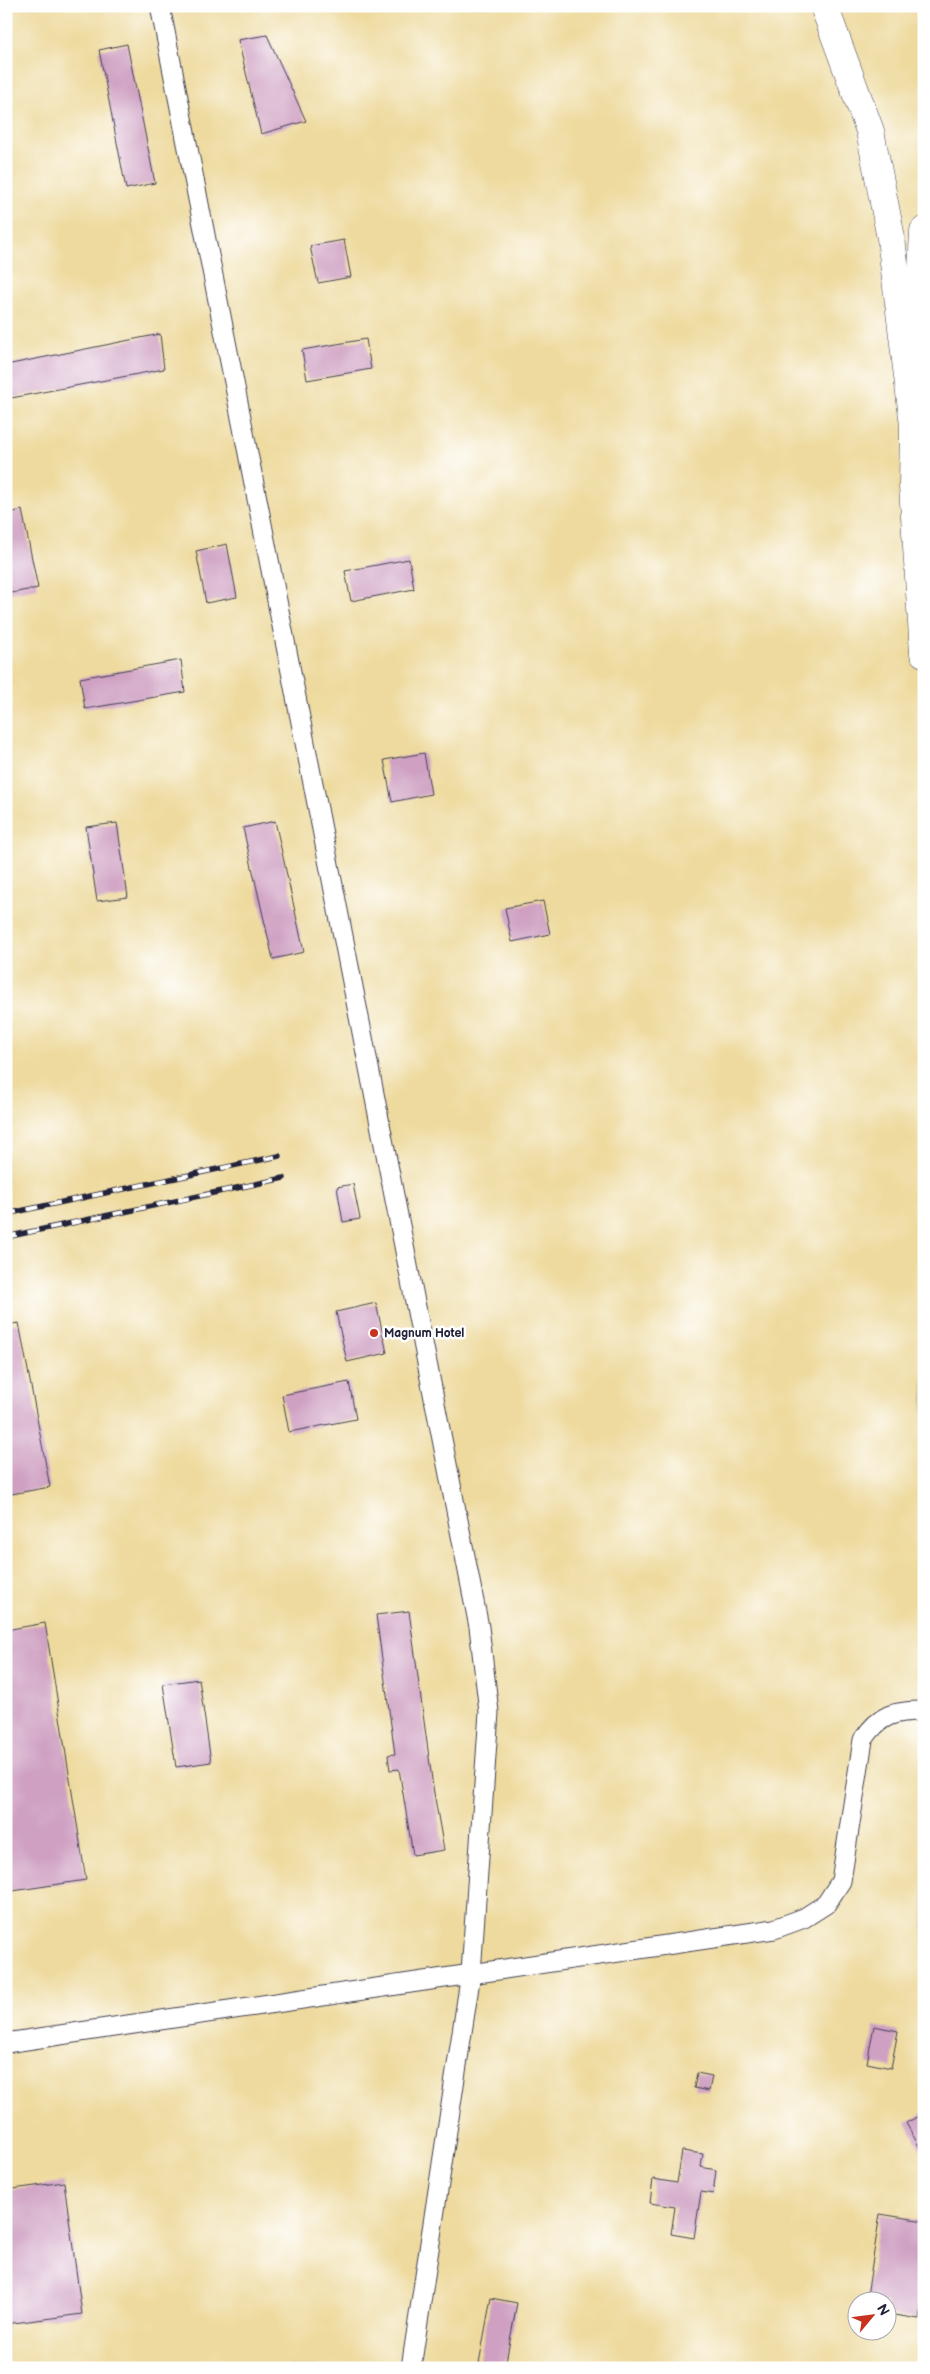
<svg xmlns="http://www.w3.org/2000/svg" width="930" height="2374" viewBox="0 0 930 2374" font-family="'Balsamiq Sans',sans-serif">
	<rect width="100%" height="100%" fill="#fff"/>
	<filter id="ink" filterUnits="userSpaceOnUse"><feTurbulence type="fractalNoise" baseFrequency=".02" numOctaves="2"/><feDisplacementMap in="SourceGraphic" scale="10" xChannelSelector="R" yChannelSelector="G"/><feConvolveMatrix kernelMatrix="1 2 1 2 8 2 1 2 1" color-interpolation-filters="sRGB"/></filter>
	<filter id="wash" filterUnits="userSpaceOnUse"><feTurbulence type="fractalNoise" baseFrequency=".0096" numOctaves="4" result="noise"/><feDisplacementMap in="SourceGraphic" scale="20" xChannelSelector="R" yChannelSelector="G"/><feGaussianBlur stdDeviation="1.12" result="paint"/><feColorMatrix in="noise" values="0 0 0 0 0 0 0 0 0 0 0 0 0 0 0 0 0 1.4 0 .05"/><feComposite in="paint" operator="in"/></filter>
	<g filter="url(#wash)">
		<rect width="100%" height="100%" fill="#f1e3c6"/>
		<path fill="#eeda9e" stroke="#887e6c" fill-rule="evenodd" d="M6 6H924V2368H6ZM858 2302H888V2332H858Z"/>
		<g id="blocks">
			<g fill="#cfa0c2">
				<polygon points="267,35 306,121 261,134 238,40"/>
				<polygon points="127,44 155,183 126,189 99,50"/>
				<polygon points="344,240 351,277 318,283 310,246"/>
				<polygon points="160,334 164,369 6,399 6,365"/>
				<polygon points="366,339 371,369 307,380 302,350"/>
				<polygon points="22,510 38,588 6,594 6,514"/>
				<polygon points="227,544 237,597 206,603 196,551"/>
				<polygon points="409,559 414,589 351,601 345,571"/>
				<polygon points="181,660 185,692 85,709 80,678"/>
				<polygon points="424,753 431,794 392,802 384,760"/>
				<polygon points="275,821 304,952 273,959 243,828"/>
				<polygon points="117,823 128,897 97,901 86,827"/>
				<polygon points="543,901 550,934 512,942 505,908"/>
				<polygon points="353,1184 360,1219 343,1222 337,1187"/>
				<polygon points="376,1303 387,1353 347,1362 336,1312"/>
				<polygon points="19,1323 50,1487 6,1495 6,1325"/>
				<polygon points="349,1382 356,1419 289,1432 282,1395"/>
				<polygon points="409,1611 433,1787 444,1850 413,1855 399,1769 390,1770 388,1755 395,1754 376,1615"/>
				<polygon points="45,1623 86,1880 6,1892 6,1630"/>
				<polygon points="199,1679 211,1762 176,1767 163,1684"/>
				<polygon points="874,2026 898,2031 891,2068 867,2063"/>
				<polygon points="697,2073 712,2076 709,2091 694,2088"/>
				<polygon points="924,2113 924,2155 906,2123"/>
				<polygon points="682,2151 703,2154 701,2167 716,2170 713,2194 701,2192 694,2238 671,2234 675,2207 650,2203 653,2179 677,2183"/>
				<polygon points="64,2182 82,2314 6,2324 6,2190"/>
				<polygon points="880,2214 924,2221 924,2287 919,2319 888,2314 888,2302 866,2302"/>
				<polygon points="491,2298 517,2303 505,2367 479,2363"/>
			</g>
		</g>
	</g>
	<g filter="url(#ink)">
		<use href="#blocks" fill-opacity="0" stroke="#413f50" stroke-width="1"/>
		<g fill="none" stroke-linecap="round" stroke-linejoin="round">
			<defs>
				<g id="minor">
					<polyline points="160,6 479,1627 489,1712 471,1973 411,2368"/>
					<path d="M6 2043C262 2006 518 1966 774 1929L804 1918 826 1904 841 1881 863 1740C880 1714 894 1711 924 1711"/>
				</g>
				<g id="trunk">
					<polyline points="824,6 870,131 891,238 914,425 913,486 924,653"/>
					<polyline points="918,349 924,231"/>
				</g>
			</defs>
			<use href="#minor" stroke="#413f50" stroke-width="21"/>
			<use href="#trunk" stroke="#413f50" stroke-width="29"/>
			<use href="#minor" stroke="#fff" stroke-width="19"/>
			<use href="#trunk" stroke="#fff" stroke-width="28"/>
			<defs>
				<g id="rail">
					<polyline points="6,1214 279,1156"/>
					<polyline points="6,1237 284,1178"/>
				</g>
			</defs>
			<use href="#rail" stroke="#22223b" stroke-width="5.5"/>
			<use href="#rail" stroke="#fff" stroke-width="4" stroke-dasharray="11" stroke-linecap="butt"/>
		</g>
	</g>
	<circle fill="#c8321e" stroke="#fff" stroke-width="2" cx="374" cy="1333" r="5"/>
	<g text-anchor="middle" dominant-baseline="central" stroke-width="5" stroke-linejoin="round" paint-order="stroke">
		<g font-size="12" font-weight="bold" fill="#22223b" stroke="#fff" text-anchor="start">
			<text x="384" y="1333">Magnum Hotel</text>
		</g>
	</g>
	<rect width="930" height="2374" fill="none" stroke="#fff" stroke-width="25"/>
	<g transform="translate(872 2316) rotate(61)"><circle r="24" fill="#ffffff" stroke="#a7a7b1"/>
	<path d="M0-4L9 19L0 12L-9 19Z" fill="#c8321e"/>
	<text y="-8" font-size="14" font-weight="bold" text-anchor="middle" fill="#22223b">N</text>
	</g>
</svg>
